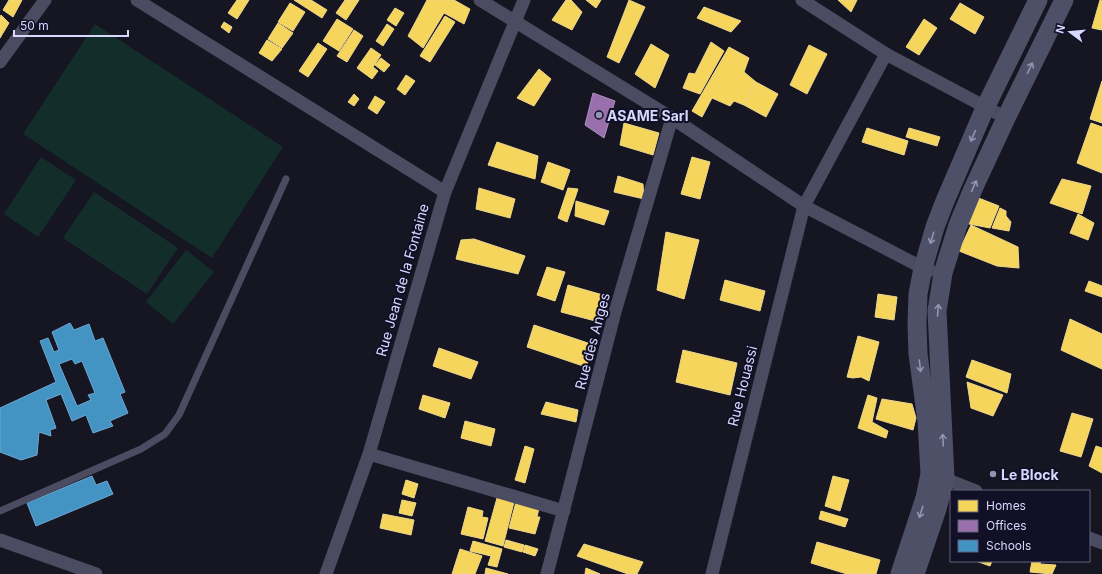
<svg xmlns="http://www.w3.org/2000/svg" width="1102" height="574" viewBox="0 0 1102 574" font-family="Inter,sans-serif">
	<rect width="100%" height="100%" fill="#161522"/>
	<g fill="#132d2b">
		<polygon points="95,24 283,147 212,258 23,134"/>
		<polygon points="41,157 76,180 38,237 4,214"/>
		<polygon points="94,192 178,248 147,294 63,238"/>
		<polygon points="186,250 214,272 173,324 146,302"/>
	</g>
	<g fill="#f6d55c" stroke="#edd68d">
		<polygon points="9,0 22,0 13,17 3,10"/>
		<polygon points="237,0 249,0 237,19 228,13"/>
		<polygon points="294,0 311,0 327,10 322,18"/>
		<polygon points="345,0 359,0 346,20 336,13"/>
		<polygon points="427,0 454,0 470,9 464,24 444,13 423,48 408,36"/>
		<polygon points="566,0 571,0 582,12 572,30 552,20"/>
		<polygon points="586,0 601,0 596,8"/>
		<polygon points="629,0 645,7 619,63 607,57"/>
		<polygon points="838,0 857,0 851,12"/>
		<polygon points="1100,0 1102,1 1102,30 1092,28"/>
		<polygon points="290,3 305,12 293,31 278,22"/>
		<polygon points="960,3 984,17 975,34 950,19"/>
		<polygon points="704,7 741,21 731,32 697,18"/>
		<polygon points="395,8 404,13 396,26 387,20"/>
		<polygon points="1,15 9,23 0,38 0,17"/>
		<polygon points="445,16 455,22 430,62 420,56"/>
		<polygon points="337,19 353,29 339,51 323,41"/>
		<polygon points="924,19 937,28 919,55 906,47"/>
		<polygon points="224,22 232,27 229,33 221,27"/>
		<polygon points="278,23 293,33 282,48 268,39"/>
		<polygon points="387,24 394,29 383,46 376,41"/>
		<polygon points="354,30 363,36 347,62 337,56"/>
		<polygon points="267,40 282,49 272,61 259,53"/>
		<polygon points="711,42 724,51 700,94 683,88 689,73 695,74"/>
		<polygon points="318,43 327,49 308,77 299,71"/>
		<polygon points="651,44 669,55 655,88 635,74"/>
		<polygon points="809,45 827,54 807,94 790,85"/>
		<polygon points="729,47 749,58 744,72 756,82 744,105 734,101 730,106 712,98 702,117 692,111"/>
		<polygon points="371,48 381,55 373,67 378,71 372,79 357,68"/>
		<polygon points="381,58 390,65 384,72 375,65"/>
		<polygon points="539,69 551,79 534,106 517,98"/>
		<polygon points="406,75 415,81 405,95 397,89"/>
		<polygon points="1102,81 1102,123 1090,119"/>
		<polygon points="756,82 778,94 766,117 744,105"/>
		<polygon points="354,94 359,99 354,106 348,102"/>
		<polygon points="375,96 385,102 377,114 368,108"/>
		<polygon points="624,123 659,133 653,155 620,145"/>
		<polygon points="1091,123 1102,127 1102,173 1077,163"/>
		<polygon points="867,128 908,141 904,155 862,142"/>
		<polygon points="909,128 940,137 937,146 906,137"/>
		<polygon points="497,142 538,156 535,179 488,165"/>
		<polygon points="692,157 710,162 700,199 681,194"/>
		<polygon points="548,162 570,170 563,190 541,182"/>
		<polygon points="618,176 643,184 644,199 614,192"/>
		<polygon points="1062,179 1091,186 1082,214 1050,203"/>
		<polygon points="479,188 515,199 510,218 476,209"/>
		<polygon points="568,188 578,189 567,222 558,218"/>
		<polygon points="976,197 999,206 990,228 964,223"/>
		<polygon points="576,201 609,211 604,225 575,216"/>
		<polygon points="1000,208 1006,211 1006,216 1011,222 1009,231 992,228"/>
		<polygon points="1078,214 1094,223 1088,240 1070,233"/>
		<polygon points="971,225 1018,247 1019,268 997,266 959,251"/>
		<polygon points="666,232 699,240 684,299 657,290"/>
		<polygon points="474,239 525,256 518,274 456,259 461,240"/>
		<polygon points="547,267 565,272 555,301 537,295"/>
		<polygon points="725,280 765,291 760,311 720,300"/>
		<polygon points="1089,281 1102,286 1102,297 1085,291"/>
		<polygon points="568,285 610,297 603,323 561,312"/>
		<polygon points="878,294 897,297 894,320 875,317"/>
		<polygon points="1070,319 1102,334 1102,369 1061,350"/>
		<polygon points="534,325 594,345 586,367 527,347"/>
		<polygon points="858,336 879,342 869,381 861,377 853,378 847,377"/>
		<polygon points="439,348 478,362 471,379 433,366"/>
		<polygon points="683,350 737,363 730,395 676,382"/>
		<polygon points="972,360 1011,374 1007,393 966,377"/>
		<polygon points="967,382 1003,395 993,416 971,408"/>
		<polygon points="423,395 450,403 445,418 419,409"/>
		<polygon points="868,395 877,398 872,422 888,431 886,438 858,428"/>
		<polygon points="882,399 912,404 916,418 913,430 876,419"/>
		<polygon points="546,402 578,410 576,422 541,414"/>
		<polygon points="1072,413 1093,419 1081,457 1060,451"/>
		<polygon points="465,421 495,429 491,446 461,438"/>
		<polygon points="525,446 534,449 525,483 515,480"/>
		<polygon points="1096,446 1102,448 1102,473 1089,466"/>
		<polygon points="833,476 849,480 840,511 825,506"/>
		<polygon points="406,480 418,484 414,498 402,494"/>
		<polygon points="497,498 514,502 503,546 485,541"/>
		<polygon points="402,500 416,503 412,516 399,513"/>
		<polygon points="516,502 539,508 537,517 540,517 535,534 509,528"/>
		<polygon points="468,507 483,511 482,517 488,518 483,539 461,534"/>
		<polygon points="821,511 848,519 845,527 819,519"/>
		<polygon points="383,514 414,520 411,535 380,528"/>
		<polygon points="506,540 524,545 522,552 504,547"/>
		<polygon points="473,541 502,549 497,567 488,565 491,556 470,551"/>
		<polygon points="817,542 880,560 876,574 847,574 811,563"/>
		<polygon points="584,544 643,562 637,574 628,574 577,556"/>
		<polygon points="525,545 538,549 535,556 523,552"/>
		<polygon points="460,549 482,556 475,574 452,574"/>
		<polygon points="976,561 992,561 990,566"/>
		<polygon points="1032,561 1041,561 1040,564 1056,565 1052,574 1030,572"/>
		<polygon points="486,568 508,574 485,574"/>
		<polygon points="586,568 600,574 585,574"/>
	</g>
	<polygon fill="#9970ab" stroke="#ac8fc4" points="593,93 615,101 604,138 585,125"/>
	<g fill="#4393c3" stroke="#6fa8d5" fill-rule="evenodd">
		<path d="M70 323 74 330 89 324 95 341 103 338 125 392 120 394 128 413 110 421 113 426 93 433 86 415 72 421 61 394 46 400 56 428 50 430 51 436 39 432 37 455 21 460 0 452V408L56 382 40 341 48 338 54 352 59 350 52 332ZM72 359 75 364 82 361 95 393 88 395 91 400 77 406 59 364Z"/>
		<polygon points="92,476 96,485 107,481 113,494 36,526 27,503"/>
	</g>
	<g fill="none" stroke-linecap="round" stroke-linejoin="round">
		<polyline stroke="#4b4c62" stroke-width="7" points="0,511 141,449 165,434 179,415 286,179"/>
		<g stroke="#4b4c62" stroke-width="13">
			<polyline points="137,0 445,192"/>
			<polyline points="480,0 672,118 804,206 923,268 930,270"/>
			<polyline points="802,0 886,54 1006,118"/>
			<polyline points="0,62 45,0"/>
			<polyline points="369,454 564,511"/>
			<polyline points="938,476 976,491"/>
			<polyline points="1089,538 1102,543"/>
			<polyline points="0,540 96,574"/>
			<polyline points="326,574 369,454 445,192 524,0"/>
			<polyline points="547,574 615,312 672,118"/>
			<polyline points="712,574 804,206 886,54"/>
		</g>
		<g stroke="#4e5068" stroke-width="19">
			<polyline points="900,574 925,498 930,474 927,421 918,354 917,324 918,294 923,268 935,227 945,201 985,108 1038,0"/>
			<polyline points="915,574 937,509 945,478 937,311 943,273 958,225 973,189 1006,118 1064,0"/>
		</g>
	</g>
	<defs><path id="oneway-shaft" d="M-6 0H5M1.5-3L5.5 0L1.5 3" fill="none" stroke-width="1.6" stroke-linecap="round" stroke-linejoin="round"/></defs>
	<g stroke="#9294b3">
		<use href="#oneway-shaft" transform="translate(1030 68) rotate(-64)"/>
		<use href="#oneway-shaft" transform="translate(973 136) rotate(113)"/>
		<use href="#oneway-shaft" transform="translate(974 186) rotate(-66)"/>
		<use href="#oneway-shaft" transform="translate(932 238) rotate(107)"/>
		<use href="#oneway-shaft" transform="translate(938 310) rotate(-85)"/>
		<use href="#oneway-shaft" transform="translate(920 366) rotate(83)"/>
		<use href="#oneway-shaft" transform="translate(943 440) rotate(-93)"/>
		<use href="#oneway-shaft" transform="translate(921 512) rotate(108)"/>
	</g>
	<g fill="#9394b1" stroke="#111027" stroke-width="1.5">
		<circle cx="599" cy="115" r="4"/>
		<circle cx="993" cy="474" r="4"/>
	</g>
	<g text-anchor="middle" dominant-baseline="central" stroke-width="4" stroke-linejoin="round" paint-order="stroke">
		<g font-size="14" font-weight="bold" fill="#d7d8fe" stroke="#111027" text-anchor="start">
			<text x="607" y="115">ASAME Sarl</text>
			<text x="1001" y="474">Le Block</text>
		</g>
		<g font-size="14" fill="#d7d8fe" stroke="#111027">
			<text transform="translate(402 280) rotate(-74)">Rue Jean de la Fontaine</text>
			<text transform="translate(592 341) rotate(-75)">Rue des Anges</text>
			<text transform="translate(742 386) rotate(-76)">Rue Houassi</text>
		</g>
	</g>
	<rect x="950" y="490" width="140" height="72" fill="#111027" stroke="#60607d"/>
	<rect x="958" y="500" width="20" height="12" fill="#f6d55c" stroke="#60607d"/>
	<text x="986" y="510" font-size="12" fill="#d7d8fe">Homes</text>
	<rect x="958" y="520" width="20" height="12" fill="#9970ab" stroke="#60607d"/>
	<text x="986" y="530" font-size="12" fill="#d7d8fe">Offices</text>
	<rect x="958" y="540" width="20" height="12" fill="#4393c3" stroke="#60607d"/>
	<text x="986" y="550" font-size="12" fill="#d7d8fe">Schools</text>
	<g transform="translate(1070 32) rotate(286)" stroke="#111027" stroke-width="3" paint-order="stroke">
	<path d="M0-3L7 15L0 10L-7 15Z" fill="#d7d8fe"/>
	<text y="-6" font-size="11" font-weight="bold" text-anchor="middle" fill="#d7d8fe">N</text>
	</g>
	<path d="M14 30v6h114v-6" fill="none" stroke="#d7d8fe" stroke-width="2"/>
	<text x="20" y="30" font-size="12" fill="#d7d8fe" stroke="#111027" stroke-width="3" paint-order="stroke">50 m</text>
</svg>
